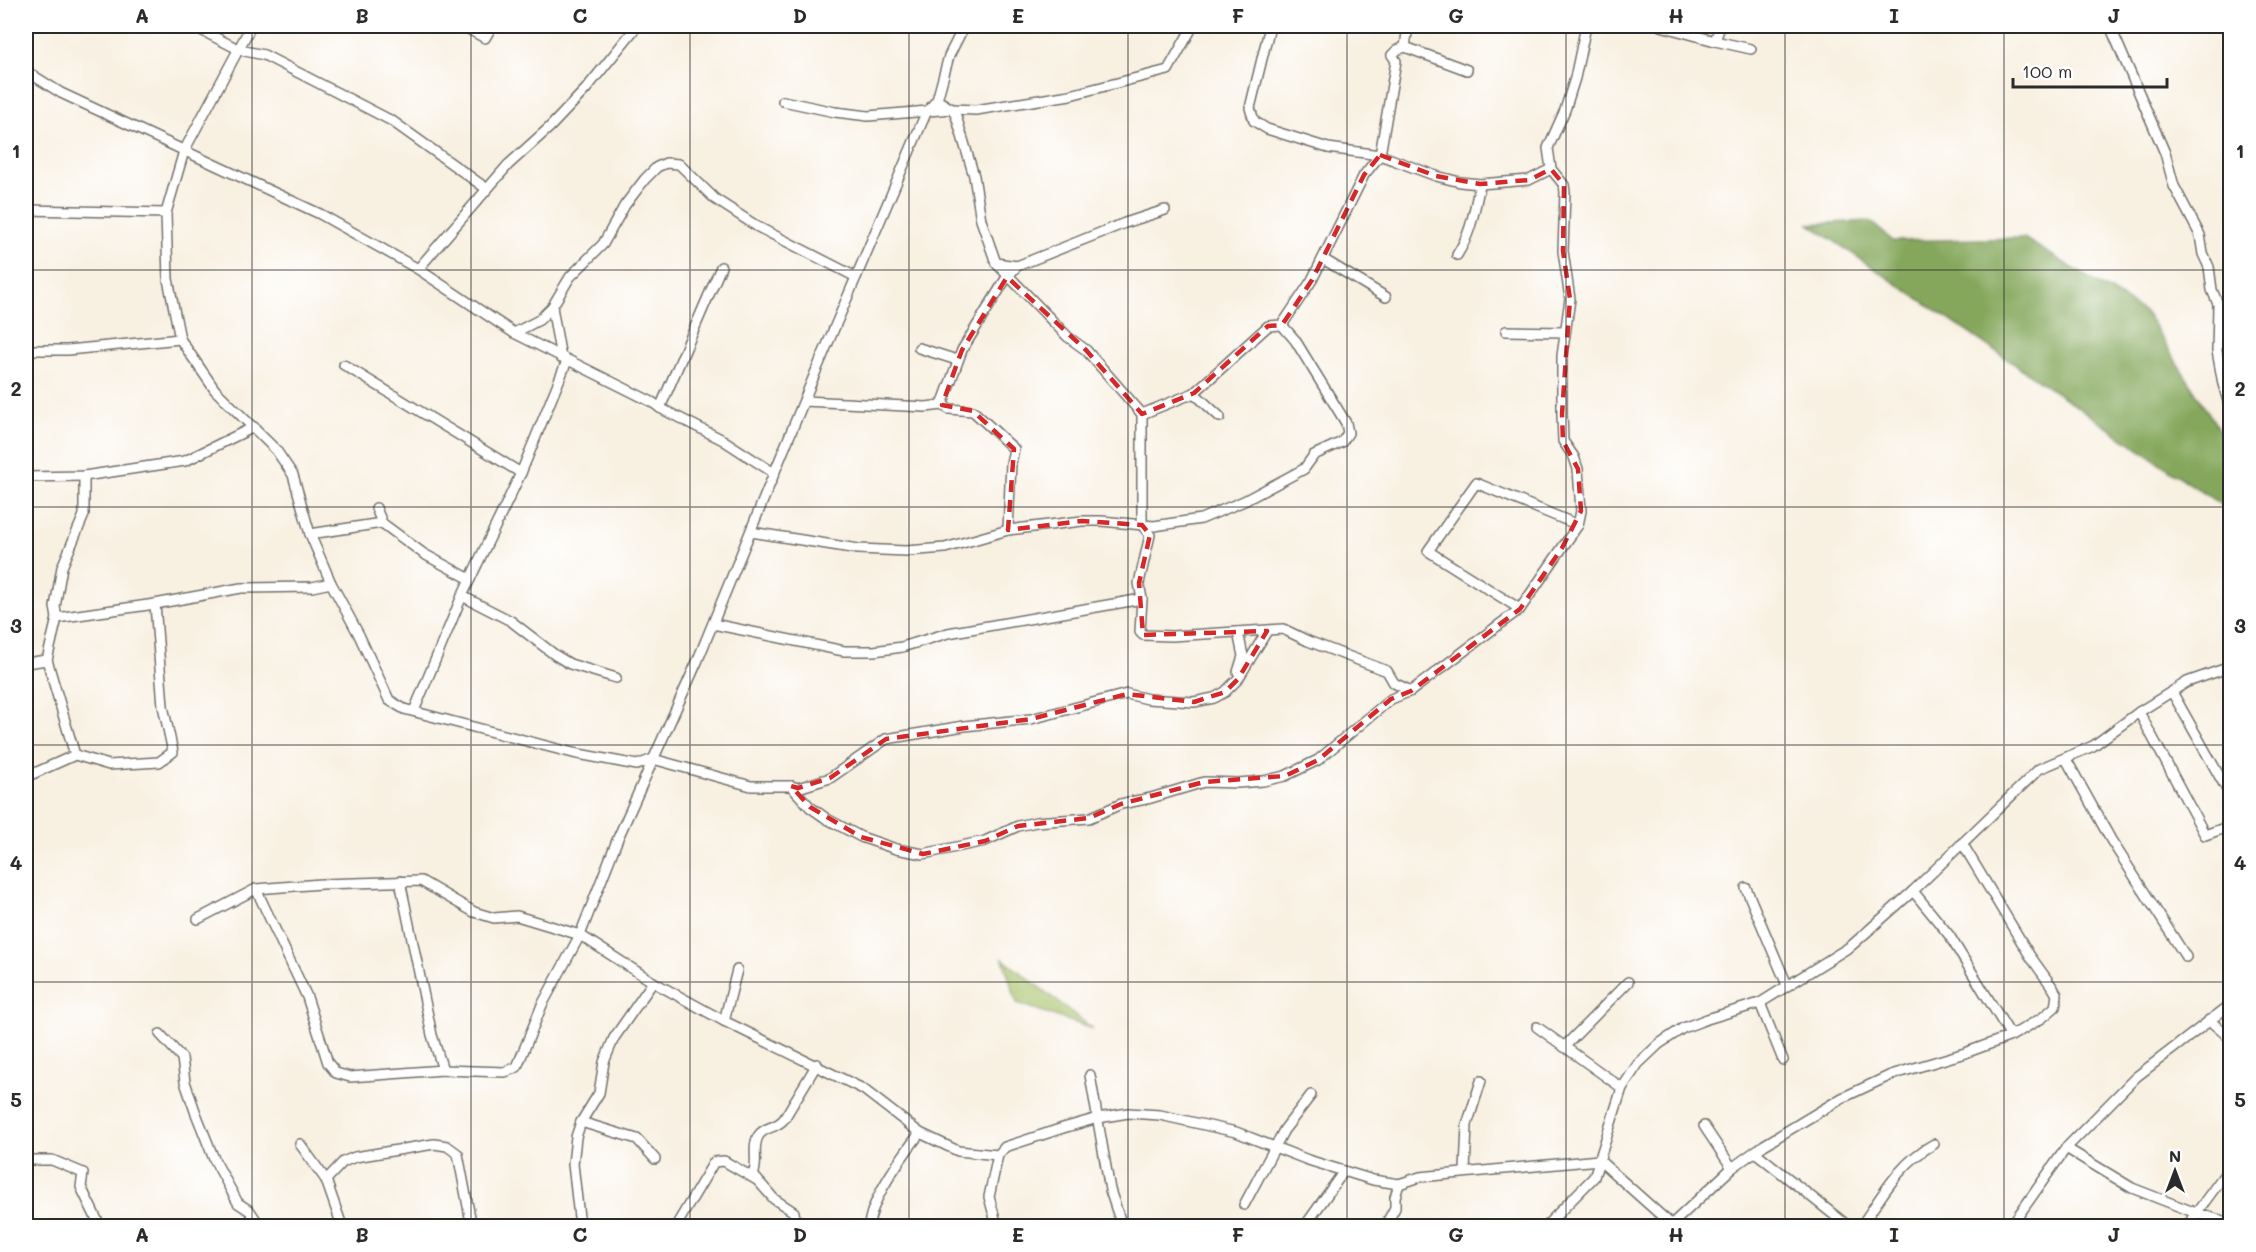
<svg xmlns="http://www.w3.org/2000/svg" width="2256" height="1252" viewBox="0 0 2256 1252" font-family="Mali,sans-serif">
	<rect width="100%" height="100%" fill="#fff"/>
	<filter id="ink" filterUnits="userSpaceOnUse"><feTurbulence type="fractalNoise" baseFrequency=".0167" numOctaves="2"/><feDisplacementMap in="SourceGraphic" scale="12" xChannelSelector="R" yChannelSelector="G"/><feConvolveMatrix kernelMatrix="1 2 1 2 8 2 1 2 1" color-interpolation-filters="sRGB"/></filter>
	<filter id="wash" filterUnits="userSpaceOnUse"><feTurbulence type="fractalNoise" baseFrequency=".008" numOctaves="4" result="noise"/><feDisplacementMap in="SourceGraphic" scale="24" xChannelSelector="R" yChannelSelector="G"/><feGaussianBlur stdDeviation="1.35" result="paint"/><feColorMatrix in="noise" values="0 0 0 0 0 0 0 0 0 0 0 0 0 0 0 0 0 1.4 0 .05"/><feComposite in="paint" operator="in"/></filter>
	<g filter="url(#wash)">
		<rect width="100%" height="100%" fill="#f8f0e1"/>
		<polygon fill="#a7c167" stroke="#697649" stroke-width="1.5" points="1003,959 1093,1029 1017,1003"/>
		<polygon fill="#85a75c" stroke="#586944" stroke-width="1.5" points="1870,221 1893,241 2024,238 2146,313 2230,447 2230,511 1809,224"/>
	</g>
	<g filter="url(#ink)">
		<g fill="none" stroke-linecap="round" stroke-linejoin="round">
			<defs>
				<g id="street">
					<polyline points="193,26 240,50 264,55 392,121 487,189"/>
					<polyline points="251,26 184,151 166,213 168,279 180,339 215,390 276,450 293,475 310,534 331,583 359,635 389,700 404,709 573,753 637,765 653,759 751,786 791,786 798,788 830,778 886,739 964,726 1031,719 1127,694 1148,699 1194,702 1214,698 1225,692 1238,679 1267,631"/>
					<polyline points="463,26 485,38 492,26"/>
					<polyline points="1270,26 1250,108 1254,121 1267,129 1328,148 1380,155 1436,176 1460,182 1480,184 1529,180 1551,169"/>
					<polyline points="1661,26 1715,41 1751,49"/>
					<polyline points="2110,26 2165,153 2174,186 2200,235 2203,254 2209,267 2212,290 2218,304 2217,351 2223,384 2230,408"/>
					<polyline points="1715,41 1720,26"/>
					<polyline points="1405,47 1408,26"/>
					<polyline points="26,71 61,93 320,214 418,269 514,333 652,402 660,408 723,440 774,473"/>
					<polyline points="937,100 952,109 956,116 974,176 981,220 996,263 1068,337 1086,350 1142,414 1142,525 1150,535 1139,583 1142,599 1140,632 1143,635 1172,636 1283,629 1308,641 1387,671 1394,683 1411,691"/>
					<polyline points="783,101 835,112 868,116 952,109 976,110 1070,95 1168,70 1193,26"/>
					<polyline points="26,210 166,213"/>
					<path d="M1457 255C1472 231 1474 211 1480 184"/>
					<polyline points="1323,259 1386,297"/>
					<polyline points="996,263 1017,266 1125,223 1165,210"/>
					<polyline points="418,269 508,165 550,127 586,89 637,26"/>
					<polyline points="552,307 561,358"/>
					<polyline points="1282,325 1312,280 1364,175 1380,155 1396,61 1392,55 1397,50 1405,47 1467,70"/>
					<polyline points="1506,331 1565,332"/>
					<polyline points="514,333 539,320 552,307 570,277 603,244 625,205 645,179 657,167 666,163 679,164 715,199 758,227 856,277"/>
					<polyline points="919,348 957,360"/>
					<polyline points="26,350 68,350 180,339"/>
					<polyline points="344,365 521,473"/>
					<polyline points="1194,393 1220,417"/>
					<polyline points="804,401 926,407 942,405 962,350 1007,277 1017,266"/>
					<polyline points="942,405 949,409 973,411 1014,449 1011,463 1008,530"/>
					<polyline points="660,408 721,267"/>
					<polyline points="26,477 84,476 185,461 254,427"/>
					<polyline points="376,508 382,523 424,554 470,579"/>
					<polyline points="751,532 858,549 906,551 945,548 1008,530 1082,521 1101,521 1154,526 1201,519 1244,501 1304,469 1314,455 1342,442 1348,433 1346,423 1295,340 1282,325 1268,326 1194,393 1142,414"/>
					<polyline points="310,534 382,523"/>
					<polyline points="462,596 511,621 555,655 570,664 616,678"/>
					<polyline points="1520,609 1428,551 1476,483 1578,525"/>
					<polyline points="57,618 55,607 62,567 84,515 84,476"/>
					<polyline points="713,624 844,651 874,651 902,647 948,633 1142,599"/>
					<polyline points="1238,632 1243,656 1238,672"/>
					<polyline points="47,660 75,755"/>
					<polyline points="26,663 47,660 57,618 155,604 241,588 312,587 331,583"/>
					<polyline points="2172,692 2230,795"/>
					<polyline points="414,711 462,596 521,473 567,361"/>
					<polyline points="2139,712 2205,835 2230,826"/>
					<polyline points="2066,759 2111,840 2186,957"/>
					<polyline points="26,777 75,755 109,765 159,762 173,752 163,706 155,604"/>
					<polyline points="791,786 810,807 827,819 861,837 896,849 923,854 985,841 1018,826 1036,822 1089,818 1121,804 1151,798 1204,782 1238,783 1263,781 1285,776 1318,760 1391,699 1411,691 1520,609 1578,525 1581,511 1578,469 1574,457 1563,441 1562,414 1562,356 1570,299 1563,251 1565,192 1564,185 1551,169 1548,148 1565,110 1575,78 1586,26"/>
					<polyline points="400,881 432,1035 443,1070"/>
					<polyline points="1746,888 1787,985"/>
					<polyline points="256,889 307,997 328,1063 336,1073 350,1077 443,1070 505,1072 517,1067 542,1005 580,935 618,838 697,662 816,371 926,113 937,100 949,56 964,26"/>
					<polyline points="1913,891 1949,935 2011,1036"/>
					<polyline points="198,919 256,889 321,884 421,881 474,912 494,918 517,916 580,935 653,982 724,1021 863,1089 920,1133 958,1151 998,1155 1005,1147 1063,1128 1098,1118 1128,1113 1160,1115 1236,1132 1308,1160 1373,1180 1399,1184 1420,1177 1599,1160 1673,1226"/>
					<polyline points="1760,1003 1783,1060"/>
					<polyline points="2209,1020 2230,1038"/>
					<polyline points="724,1021 737,970"/>
					<polyline points="1537,1027 1622,1088"/>
					<polyline points="160,1034 182,1058 185,1082 195,1111 214,1159 238,1203 250,1211 260,1226"/>
					<polyline points="1564,1047 1628,982"/>
					<polyline points="1090,1075 1110,1190 1122,1226"/>
					<polyline points="581,1122 637,1139 655,1159"/>
					<polyline points="1704,1126 1732,1168"/>
					<polyline points="300,1144 326,1180 342,1226"/>
					<polyline points="2066,1148 2132,1188 2196,1213 2230,1223"/>
					<polyline points="1755,1152 1848,1226"/>
					<polyline points="26,1160 52,1160 83,1173 81,1187 100,1226"/>
					<polyline points="1465,1171 1467,1125 1481,1081"/>
					<polyline points="326,1180 343,1162 355,1157 434,1144 447,1146 458,1154 470,1217"/>
					<polyline points="1244,1205 1284,1130 1311,1095"/>
					<polyline points="1671,1225 1732,1168 1764,1145 1842,1098 1891,1075 1965,1053 2011,1036 2042,1018 2055,1007 2057,995 2053,988 2030,956 1962,843"/>
					<polyline points="580,1226 573,1164 576,1137 581,1122 599,1093 604,1062 614,1038 653,982"/>
					<polyline points="676,1226 714,1162 724,1161 757,1180"/>
					<path d="M796 1226 794 1212 774 1199 753 1175C759 1162 751 1146 759 1135 765 1126 776 1129 784 1119L817 1064"/>
					<path d="M869 1226C871 1198 903 1155 920 1133"/>
					<polyline points="997,1226 989,1197 998,1155"/>
					<polyline points="1305,1226 1344,1171"/>
					<polyline points="1385,1226 1395,1208 1395,1197 1399,1184"/>
					<polyline points="1546,1226 1594,1177 1622,1088 1638,1064 1659,1044 1683,1028 1707,1019 1760,1003 1851,946 1913,891 2039,769 2093,746 2139,712 2187,682 2230,667"/>
					<path d="M1861 1226C1882 1196 1900 1162 1934 1144"/>
					<polyline points="2011,1226 2066,1148 2136,1077 2230,1005"/>
					<polyline points="2187,1226 2230,1167"/>
				</g>
			</defs>
			<use href="#street" stroke="#73706b" stroke-width="12"/>
			<use href="#street" stroke="#fff" stroke-width="9"/>
		</g>
	</g>
	<path fill="none" stroke="#d62828" stroke-width="4.5" stroke-dasharray="12 8" stroke-linejoin="round" d="M1380 155 1436 176 1480 184 1529 180 1551 169 1564 185 1563 251 1570 299 1562 414 1563 441 1578 469 1581 511 1562 548 1520 609 1411 691 1391 699 1318 760 1285 776 1204 782 1121 804 1089 818 1018 826 985 841 923 854 861 837 810 807 791 786 798 788 830 778 886 739 1031 719 1127 694 1194 702 1225 692 1238 679 1267 631 1143 635 1139 583 1150 535 1142 525 1082 521 1008 530 1014 449 973 411 942 405 962 350 1007 277 1086 350 1142 414 1194 393 1268 326 1282 325 1312 280 1364 175Z"/>
	<path fill="none" stroke="#2b2b2b" stroke-width="1.5" stroke-opacity="0.55" d="M252 26V1226M471 26V1226M690 26V1226M909 26V1226M1128 26V1226M1347 26V1226M1566 26V1226M1785 26V1226M2004 26V1226M26 270H2230M26 507H2230M26 745H2230M26 982H2230"/>
	<rect width="2256" height="1252" fill="none" stroke="#fff" stroke-width="66"/>
	<g transform="translate(2175 1171)" stroke="#ffffff" stroke-width="4.5" paint-order="stroke">
	<path d="M0-4.5L10 22L0 15L-10 22Z" fill="#2b2b2b"/>
	<text y="-9" font-size="16" font-weight="bold" text-anchor="middle" fill="#2b2b2b">N</text>
	</g>
	<path d="M2013 78v9h154v-9" fill="none" stroke="#2b2b2b" stroke-width="3"/>
	<text x="2022" y="78" font-size="18" fill="#2b2b2b" stroke="#ffffff" stroke-width="4.5" paint-order="stroke">100 m</text>
	<rect x="33" y="33" width="2190" height="1186" fill="none" stroke="#2b2b2b" stroke-width="2"/>
	<g font-size="20" text-anchor="middle" font-weight="bold" fill="#2b2b2b">
		<text x="142" y="23">A</text>
		<text x="362" y="23">B</text>
		<text x="580" y="23">C</text>
		<text x="800" y="23">D</text>
		<text x="1018" y="23">E</text>
		<text x="1238" y="23">F</text>
		<text x="1456" y="23">G</text>
		<text x="1676" y="23">H</text>
		<text x="1894" y="23">I</text>
		<text x="2114" y="23">J</text>
		<text x="16" y="158">1</text>
		<text x="2240" y="158">1</text>
		<text x="16" y="396">2</text>
		<text x="2240" y="396">2</text>
		<text x="16" y="633">3</text>
		<text x="2240" y="633">3</text>
		<text x="16" y="870">4</text>
		<text x="2240" y="870">4</text>
		<text x="16" y="1107">5</text>
		<text x="2240" y="1107">5</text>
		<text x="142" y="1242">A</text>
		<text x="362" y="1242">B</text>
		<text x="580" y="1242">C</text>
		<text x="800" y="1242">D</text>
		<text x="1018" y="1242">E</text>
		<text x="1238" y="1242">F</text>
		<text x="1456" y="1242">G</text>
		<text x="1676" y="1242">H</text>
		<text x="1894" y="1242">I</text>
		<text x="2114" y="1242">J</text>
	</g>
</svg>
